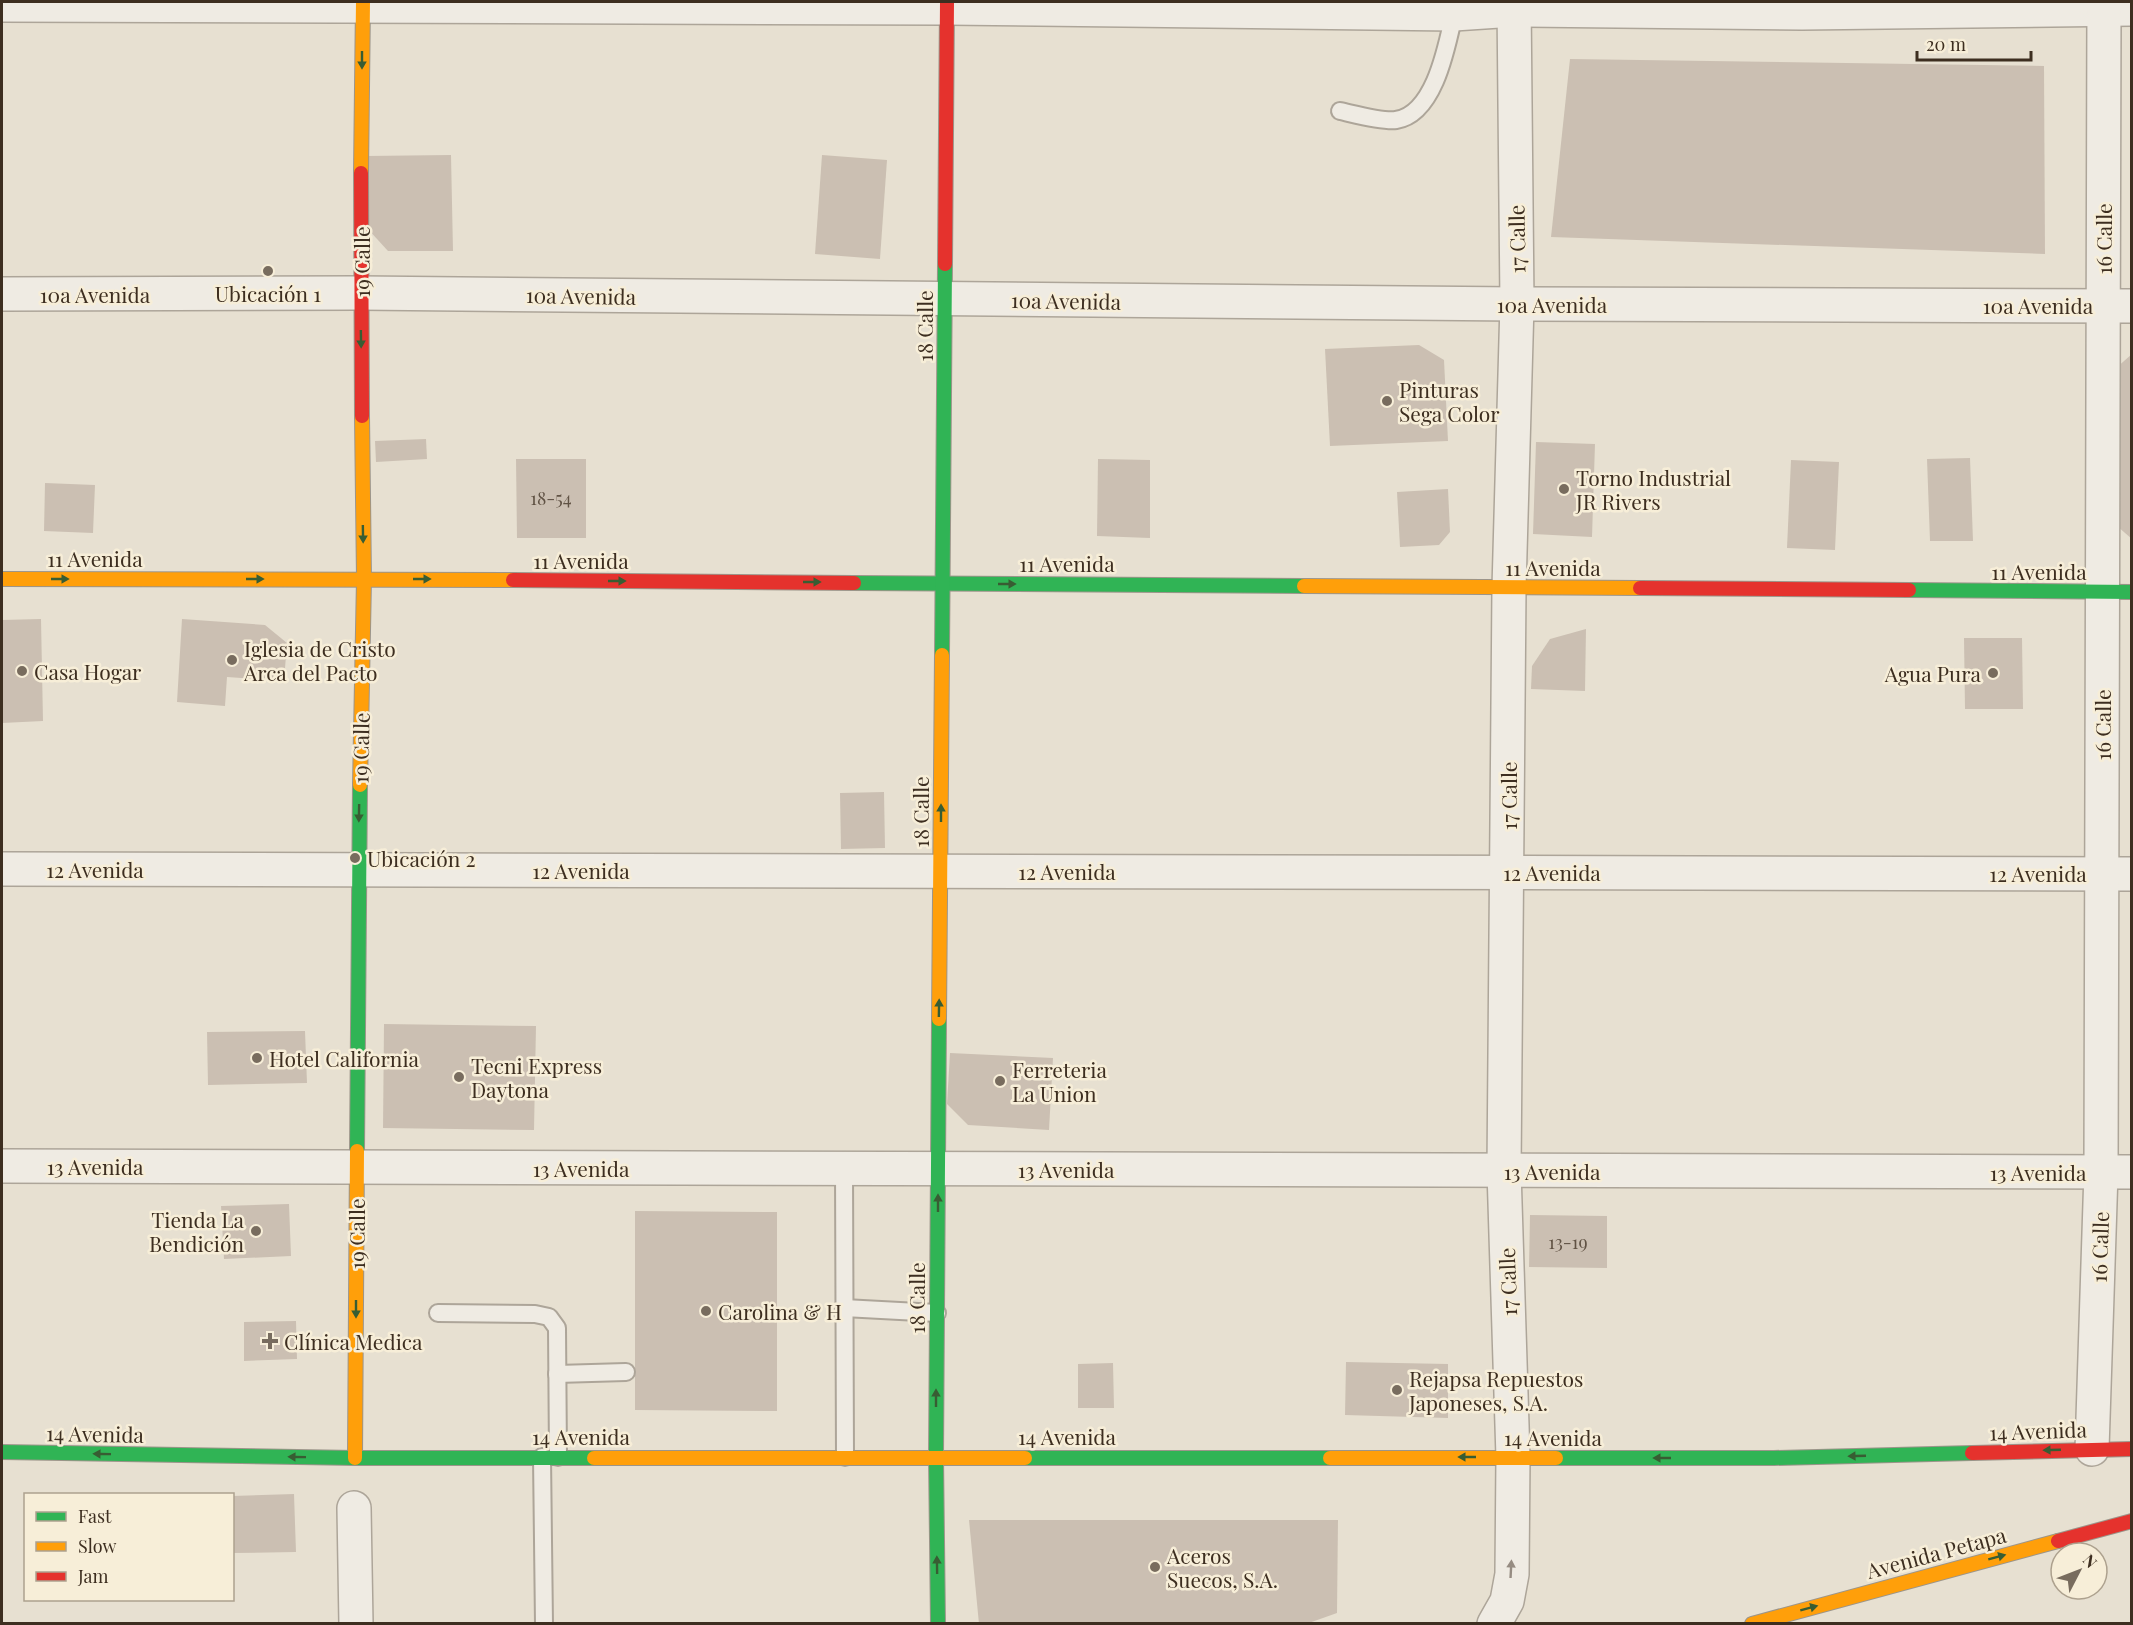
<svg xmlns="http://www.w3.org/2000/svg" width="2133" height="1625" viewBox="0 0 2133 1625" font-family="'Playfair Display',serif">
	<rect width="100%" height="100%" fill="#e7e0d1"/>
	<g fill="#cbbfb2">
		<polygon points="1570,59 2044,66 2045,254 1551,237"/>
		<polygon points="451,155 453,251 388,251 367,228 366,156"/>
		<polygon points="822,155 887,160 880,259 815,254"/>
		<polygon points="1419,345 1444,360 1448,441 1330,446 1325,349"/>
		<polygon points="2132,354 2132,539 2117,526 2115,369"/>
		<polygon points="426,439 427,459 376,462 375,441"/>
		<polygon points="1536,442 1595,444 1592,537 1533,534"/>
		<polygon points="1970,458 1973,541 1930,541 1927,459"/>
		<polygon points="516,459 586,459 586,538 517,538"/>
		<polygon points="1098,459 1150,460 1150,538 1097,536"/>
		<polygon points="1791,460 1839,462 1835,550 1787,548"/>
		<polygon points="45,483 95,485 93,533 44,531"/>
		<polygon points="1448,489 1450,532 1439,545 1400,547 1397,492"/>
		<polygon points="41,619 43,721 2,723 2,620"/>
		<polygon points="182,619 265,625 287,643 284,681 227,677 225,706 177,702"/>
		<polygon points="1586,629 1585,691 1531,689 1532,666 1550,639"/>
		<polygon points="1964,638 2022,638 2023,709 1965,709"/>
		<polygon points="884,792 885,848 841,849 840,793"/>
		<polygon points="384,1024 536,1026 534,1130 383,1128"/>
		<polygon points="305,1031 307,1083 208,1085 207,1032"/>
		<polygon points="950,1053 1053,1058 1049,1130 968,1125 947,1104"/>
		<polygon points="289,1204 291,1256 224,1259 221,1206"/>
		<polygon points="635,1211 777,1212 777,1411 635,1410"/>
		<polygon points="1530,1215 1607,1216 1607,1268 1529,1267"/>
		<polygon points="296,1321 297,1359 244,1361 244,1322"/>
		<polygon points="1346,1362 1448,1364 1448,1418 1345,1415"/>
		<polygon points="1113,1363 1114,1408 1078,1408 1078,1364"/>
		<polygon points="294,1494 296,1552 232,1553 232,1496"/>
		<polygon points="969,1520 1338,1520 1337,1613 1306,1624 979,1624"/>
	</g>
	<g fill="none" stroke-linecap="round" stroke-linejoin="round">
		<defs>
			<g id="lane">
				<path d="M1340 111C1354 114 1383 122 1396 120 1435 114 1447 45 1454 14"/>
				<polyline points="844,1168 845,1457"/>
				<polyline points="844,1308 937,1313"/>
				<polyline points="438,1313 535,1314 549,1317 557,1328 558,1457"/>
				<polyline points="557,1374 626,1372"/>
				<polyline points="542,1457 544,1624"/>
			</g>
			<g id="street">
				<polyline points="2,5 947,8 1454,14 1514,10 1802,13 2132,9"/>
				<polyline points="2,294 360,293 1517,304 2132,306"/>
				<polyline points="2,869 2132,874"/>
				<polyline points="2,1166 2132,1172"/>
				<polyline points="2092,1449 2101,1172 2104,2"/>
				<polyline points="354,1508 356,1624"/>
				<polyline points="1494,1624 1507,1601 1512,1574 1513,1457 1504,1171 1509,588 1517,304 1514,2"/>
			</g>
			<g id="fast">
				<polyline points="854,583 1304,586"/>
				<polyline points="1909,590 2132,592"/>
				<polyline points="942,655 945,264"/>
				<polyline points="357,1151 360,785"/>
				<polyline points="2,1452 355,1458 594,1458"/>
				<polyline points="1025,1458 1330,1458"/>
				<polyline points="1556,1458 1774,1458 1972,1453"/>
				<polyline points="938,1624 936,1457 939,1019"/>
			</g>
			<g id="slow">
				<polyline points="361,173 363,2"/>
				<polyline points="2,579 513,580"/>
				<polyline points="1304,586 1640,588"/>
				<polyline points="360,785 364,579 362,416"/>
				<polyline points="939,1019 942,655"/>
				<polyline points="355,1458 357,1151"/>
				<polyline points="594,1458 1025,1458"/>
				<polyline points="1330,1458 1556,1458"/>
				<polyline points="1752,1624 2058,1541"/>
			</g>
			<g id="jam">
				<polyline points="361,173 362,416"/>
				<polyline points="945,264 947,2"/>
				<polyline points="513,580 854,583"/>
				<polyline points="1640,588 1909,590"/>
				<polyline points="1972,1453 2132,1449"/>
				<polyline points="2058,1541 2132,1521"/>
			</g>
		</defs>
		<use href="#lane" stroke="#ada599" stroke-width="20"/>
		<use href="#street" stroke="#ada599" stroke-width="36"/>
		<use href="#fast" stroke="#9c958a" stroke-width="16"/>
		<use href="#slow" stroke="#9c958a" stroke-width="16"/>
		<use href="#jam" stroke="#9c958a" stroke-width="16"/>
		<use href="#lane" stroke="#efebe3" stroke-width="16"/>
		<use href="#street" stroke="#efebe3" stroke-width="33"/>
		<use href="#fast" stroke="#30b455" stroke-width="14"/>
		<use href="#slow" stroke="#ff9f0a" stroke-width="14"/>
		<use href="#jam" stroke="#e5322d" stroke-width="14"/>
	</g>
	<defs><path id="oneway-solid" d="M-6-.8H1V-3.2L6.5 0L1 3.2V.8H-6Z" transform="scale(1.5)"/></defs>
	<g fill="#385d33">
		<use href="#oneway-solid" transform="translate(362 60) rotate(90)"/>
		<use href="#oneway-solid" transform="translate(361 339) rotate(89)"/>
		<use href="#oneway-solid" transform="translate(363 534) rotate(89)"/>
		<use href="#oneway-solid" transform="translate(60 579)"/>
		<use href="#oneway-solid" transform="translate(255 579)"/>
		<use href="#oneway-solid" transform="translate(422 579)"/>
		<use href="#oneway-solid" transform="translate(617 581)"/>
		<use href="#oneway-solid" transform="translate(812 582)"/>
		<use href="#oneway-solid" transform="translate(1007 584)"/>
		<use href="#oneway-solid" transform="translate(359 813) rotate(91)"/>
		<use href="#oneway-solid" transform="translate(941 813) rotate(-90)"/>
		<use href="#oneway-solid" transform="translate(939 1008) rotate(-89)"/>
		<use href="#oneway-solid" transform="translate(938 1203) rotate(-90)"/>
		<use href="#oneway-solid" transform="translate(356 1309) rotate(90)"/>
		<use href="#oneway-solid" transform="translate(936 1398) rotate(-90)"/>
		<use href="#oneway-solid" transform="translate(2052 1450) rotate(178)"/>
		<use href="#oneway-solid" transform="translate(102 1454) rotate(-179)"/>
		<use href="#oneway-solid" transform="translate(1857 1456) rotate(178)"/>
		<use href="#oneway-solid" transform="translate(297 1457) rotate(-179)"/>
		<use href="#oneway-solid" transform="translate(1467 1457) rotate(-180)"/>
		<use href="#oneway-solid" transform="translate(1662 1458) rotate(-180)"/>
		<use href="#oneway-solid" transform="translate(1997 1557) rotate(-15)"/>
		<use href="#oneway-solid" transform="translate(937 1565) rotate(-91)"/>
		<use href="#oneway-solid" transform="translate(1809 1608) rotate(-15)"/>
	</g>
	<use fill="#968c82" href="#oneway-solid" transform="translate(1511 1569) rotate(-87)"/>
	<g fill="#786c5e" stroke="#f7eed8" stroke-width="2">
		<circle cx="268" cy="271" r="6"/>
		<circle cx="1387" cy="401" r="6"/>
		<circle cx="1564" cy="489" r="6"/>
		<circle cx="232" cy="660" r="6"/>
		<circle cx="22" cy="671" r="6"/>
		<circle cx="1993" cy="673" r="6"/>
		<circle cx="355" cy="858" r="6"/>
		<circle cx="257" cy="1058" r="6"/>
		<circle cx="459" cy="1077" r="6"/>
		<circle cx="1000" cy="1081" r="6"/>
		<circle cx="256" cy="1231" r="6"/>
		<circle cx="706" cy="1311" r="6"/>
		<path d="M267 1332h6v6h6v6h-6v6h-6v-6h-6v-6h6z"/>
		<circle cx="1397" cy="1390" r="6"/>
		<circle cx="1155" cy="1567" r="6"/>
	</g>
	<g text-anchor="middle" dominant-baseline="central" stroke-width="5" stroke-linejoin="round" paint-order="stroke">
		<g font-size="18" fill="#605244">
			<text x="551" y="498">18-54</text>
			<text x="1568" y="1242">13-19</text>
		</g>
		<g font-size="21" fill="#3d2e20" stroke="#f7eed8">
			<text transform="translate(1516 239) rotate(-91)">17 Calle</text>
			<text transform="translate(2103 239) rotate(-90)">16 Calle</text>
			<text transform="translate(361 262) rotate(-90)">19 Calle</text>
			<text x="95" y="294">10a Avenida</text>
			<text transform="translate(581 295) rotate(1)">10a Avenida</text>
			<text transform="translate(1066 300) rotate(1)">10a Avenida</text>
			<text x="1552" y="304">10a Avenida</text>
			<text x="2038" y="305">10a Avenida</text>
			<text transform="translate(924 326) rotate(-90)">18 Calle</text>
			<text x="95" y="558">11 Avenida</text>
			<text x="581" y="560">11 Avenida</text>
			<text x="1067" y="563">11 Avenida</text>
			<text x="1553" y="567">11 Avenida</text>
			<text x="2039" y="571">11 Avenida</text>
			<text transform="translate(2102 725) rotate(-90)">16 Calle</text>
			<text transform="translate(360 748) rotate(-89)">19 Calle</text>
			<text transform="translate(1508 796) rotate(-90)">17 Calle</text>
			<text transform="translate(920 812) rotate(-90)">18 Calle</text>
			<text x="95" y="869">12 Avenida</text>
			<text x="581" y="870">12 Avenida</text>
			<text x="1067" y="871">12 Avenida</text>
			<text x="1552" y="872">12 Avenida</text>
			<text x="2038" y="873">12 Avenida</text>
			<text x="95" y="1166">13 Avenida</text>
			<text x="581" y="1168">13 Avenida</text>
			<text x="1066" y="1169">13 Avenida</text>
			<text x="1552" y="1171">13 Avenida</text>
			<text x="2038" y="1172">13 Avenida</text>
			<text transform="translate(356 1234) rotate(-90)">19 Calle</text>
			<text transform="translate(2099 1247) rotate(-88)">16 Calle</text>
			<text transform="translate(1507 1282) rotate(-92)">17 Calle</text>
			<text transform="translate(916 1298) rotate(-90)">18 Calle</text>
			<text transform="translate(2038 1430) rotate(-2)">14 Avenida</text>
			<text transform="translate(95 1433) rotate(1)">14 Avenida</text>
			<text x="581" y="1436">14 Avenida</text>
			<text x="1067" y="1436">14 Avenida</text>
			<text x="1553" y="1437">14 Avenida</text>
			<text transform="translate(1936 1552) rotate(-15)">Avenida Petapa</text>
		</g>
		<g font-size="21" fill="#3d2e20" stroke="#f7eed8" text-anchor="start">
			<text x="268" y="293" text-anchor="middle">Ubicación 1</text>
			<text x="1399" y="389">Pinturas<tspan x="1399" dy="24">Sega Color</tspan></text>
			<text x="1576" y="477">Torno Industrial<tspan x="1576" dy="24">JR Rivers</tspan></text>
			<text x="244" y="648">Iglesia de Cristo<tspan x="244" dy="24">Arca del Pacto</tspan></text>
			<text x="34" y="671">Casa Hogar</text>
			<text x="1981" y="673" text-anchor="end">Agua Pura</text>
			<text x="367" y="858">Ubicación 2</text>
			<text x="269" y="1058">Hotel California</text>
			<text x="471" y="1065">Tecni Express<tspan x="471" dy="24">Daytona</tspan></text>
			<text x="1012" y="1069">Ferreteria<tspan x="1012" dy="24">La Union</tspan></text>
			<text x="244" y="1219" text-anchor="end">Tienda La<tspan x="244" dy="24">Bendición</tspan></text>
			<text x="718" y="1311">Carolina &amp; H</text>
			<text x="284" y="1341">Clínica Medica</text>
			<text x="1409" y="1378">Rejapsa Repuestos<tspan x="1409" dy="24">Japoneses, S.A.</tspan></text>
			<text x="1167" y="1555">Aceros<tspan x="1167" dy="24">Suecos, S.A.</tspan></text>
		</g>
	</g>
	<rect width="2133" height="1625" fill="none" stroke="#3d2e20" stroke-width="6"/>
	<rect x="24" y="1493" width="210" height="108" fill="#f7eed8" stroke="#ada18e" stroke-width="1.5"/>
	<rect x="36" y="1512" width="30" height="9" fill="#30b455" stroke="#ada18e" stroke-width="1.5"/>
	<text x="78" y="1523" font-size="18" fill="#3d2e20">Fast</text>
	<rect x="36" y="1542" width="30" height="9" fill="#ff9f0a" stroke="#ada18e" stroke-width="1.5"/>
	<text x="78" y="1553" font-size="18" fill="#3d2e20">Slow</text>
	<rect x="36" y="1572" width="30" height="9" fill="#e5322d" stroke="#ada18e" stroke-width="1.5"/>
	<text x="78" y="1583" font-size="18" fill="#3d2e20">Jam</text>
	<g transform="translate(2079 1571) rotate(48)"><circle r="28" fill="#f7eed8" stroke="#ada18e" stroke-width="1.5"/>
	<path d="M0-4.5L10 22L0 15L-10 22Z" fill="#786c5e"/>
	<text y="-9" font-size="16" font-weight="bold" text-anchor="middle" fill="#3d2e20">N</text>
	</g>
	<path d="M1917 51v9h114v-9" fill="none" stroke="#3d2e20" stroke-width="3"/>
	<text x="1926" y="51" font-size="18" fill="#3d2e20" stroke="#f7eed8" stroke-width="4.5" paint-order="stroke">20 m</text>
</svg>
